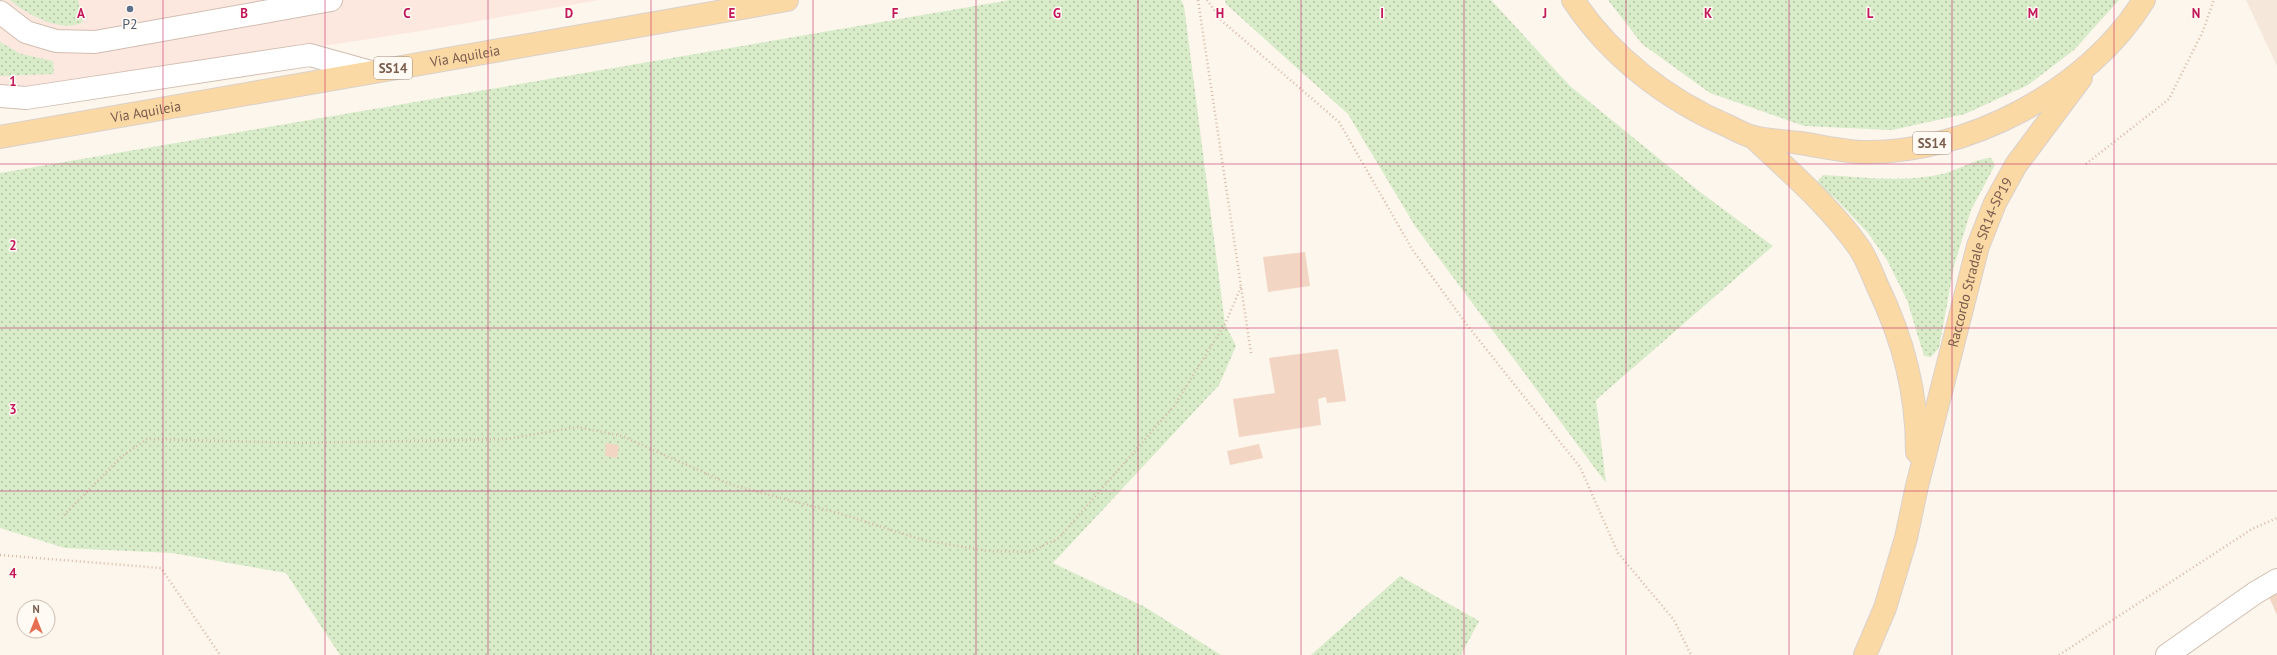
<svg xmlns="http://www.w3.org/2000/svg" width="2277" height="655" viewBox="0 0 2277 655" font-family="'PT Sans',sans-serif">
	<defs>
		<pattern id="grass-dots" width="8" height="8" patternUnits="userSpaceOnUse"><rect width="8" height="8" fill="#d8ecc9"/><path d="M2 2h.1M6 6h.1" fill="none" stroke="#b4c2a5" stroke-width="1.8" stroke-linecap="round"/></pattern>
	</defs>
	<rect width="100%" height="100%" fill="#fdf6ec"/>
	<polygon fill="#f5e8da" points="2246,0 2277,0 2277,66"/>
	<polygon fill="#fde8e0" points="0,0 599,0 421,31 0,95"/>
	<g fill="url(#grass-dots)">
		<path d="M10 0H78L83 22C62 34 26 14 10 0Z"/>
		<polygon points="1010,0 1181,0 1184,6 1225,324 1236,346 1219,385 1053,563 1145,607 1221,655 340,655 286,573 172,553 65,548 0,528 0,173"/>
		<polygon points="1225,0 1491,0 1570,86 1700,192 1773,246 1596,400 1606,483 1415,226 1348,114 1226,4"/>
		<polygon points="1608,0 2119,0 2074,50 2028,85 1965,114 1892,130 1804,126 1710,93 1642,44"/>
		<polygon points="0,42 21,54 53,61 54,74 0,76"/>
		<path d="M1991 158 1995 165 1971 210 1954 266 1939 348 1931 357 1924 356 1907 300 1887 260 1868 233 1836 199 1819 186 1818 180 1823 175C1862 177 1903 183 1942 174 1959 170 1974 159 1991 158Z"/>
		<polygon points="1400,576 1479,621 1461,655 1311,655"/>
	</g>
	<g fill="#f3d5c3">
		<polygon points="1305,252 1310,286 1268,292 1263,257"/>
		<polygon points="1338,349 1346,401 1327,403 1326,397 1318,399 1321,425 1239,437 1233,399 1275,393 1269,358"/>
		<polygon points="606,443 619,445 617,458 605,456"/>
		<polygon points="1259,444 1263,458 1230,465 1227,451"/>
		<polygon points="2277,594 2277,615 2269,597"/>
	</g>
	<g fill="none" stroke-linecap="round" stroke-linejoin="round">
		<defs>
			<g id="minor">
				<polyline points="0,12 26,32 56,41 95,42 331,0"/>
				<polyline points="0,96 26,98 310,55 371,72"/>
				<polyline points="2167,655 2255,593 2277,580"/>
			</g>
			<g id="major">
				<path d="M1573 0C1610 56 1667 100 1728 126 1736 130 1745 135 1753 137 1768 141 1785 141 1800 143 1820 146 1841 151 1861 152 1966 155 2089 90 2144 0"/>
				<path id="s1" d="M0 137 787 0"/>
				<path d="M1753 137C1790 172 1831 207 1860 249 1867 260 1872 273 1877 285 1903 339 1917 391 1917 452"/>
				<path id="s2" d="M1865 655 1885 608 1906 538 1917 486 1978 246 1995 203 2016 165 2081 78"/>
			</g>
		</defs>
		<use href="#minor" stroke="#d1beb0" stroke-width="24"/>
		<use href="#major" stroke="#dad1cd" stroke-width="24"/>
		<g stroke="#d9b8a5" stroke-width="2.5" stroke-dasharray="1 3" stroke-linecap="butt">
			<polyline points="1198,0 1251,353"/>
			<polyline points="1207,0 1222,21 1339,122 1412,249 1467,325 1580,467 1618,553 1674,620 1691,655"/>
			<polyline points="2086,164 2169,99 2202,33 2214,0"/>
			<polyline points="64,515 121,457 147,439 302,443 507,439 578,427 622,436 732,485 838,513 923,540 987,551 1030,552 1059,538 1174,406 1225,324 1241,287"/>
			<polyline points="0,555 161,568 220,655"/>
			<polyline points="2059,655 2252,529 2277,518"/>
		</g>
		<use href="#minor" stroke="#fff" stroke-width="22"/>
		<use href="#major" stroke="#fbd9a5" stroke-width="22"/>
	</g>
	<path fill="none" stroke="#c2185b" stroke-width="1" stroke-opacity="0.55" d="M163 0V655M325 0V655M488 0V655M651 0V655M813 0V655M976 0V655M1138 0V655M1301 0V655M1464 0V655M1626 0V655M1789 0V655M1952 0V655M2114 0V655M0 164H2277M0 328H2277M0 491H2277"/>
	<circle fill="#5c6f8a" stroke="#fffaf3" stroke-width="1.5" cx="130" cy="9" r="4"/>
	<g text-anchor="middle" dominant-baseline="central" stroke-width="3" stroke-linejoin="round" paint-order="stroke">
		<g fill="#fffaf3" stroke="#a28b7f" stroke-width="1">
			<rect x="374" y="57" width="38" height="22" rx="3"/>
			<rect x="1913" y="132" width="38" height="22" rx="3"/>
		</g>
		<g font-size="13" font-weight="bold" fill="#7a5c4d">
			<text x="393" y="68">SS14</text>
			<text x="1932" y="143">SS14</text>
		</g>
		<g font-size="14" fill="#4e5e75" stroke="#fffaf3">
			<text x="130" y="24">P2</text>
		</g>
		<g font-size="14" fill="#7a5c4d" stroke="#fffaf3">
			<text stroke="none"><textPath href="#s1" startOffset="472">Via Aquileia</textPath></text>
			<text stroke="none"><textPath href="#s1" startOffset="148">Via Aquileia</textPath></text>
			<text stroke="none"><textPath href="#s2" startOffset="410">Raccordo Stradale SR14-SP19</textPath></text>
		</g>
	</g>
	<g font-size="13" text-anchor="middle" font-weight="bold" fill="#c2185b" stroke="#fffaf3" stroke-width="3" stroke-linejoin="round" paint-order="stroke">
		<text x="81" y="18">A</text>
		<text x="244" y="18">B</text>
		<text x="407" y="18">C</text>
		<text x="569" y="18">D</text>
		<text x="732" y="18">E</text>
		<text x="895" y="18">F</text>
		<text x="1057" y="18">G</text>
		<text x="1220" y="18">H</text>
		<text x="1382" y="18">I</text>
		<text x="1545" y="18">J</text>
		<text x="1708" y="18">K</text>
		<text x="1870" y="18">L</text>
		<text x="2033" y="18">M</text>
		<text x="2196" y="18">N</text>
		<text x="13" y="86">1</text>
		<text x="13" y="250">2</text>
		<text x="13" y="414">3</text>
		<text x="13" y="578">4</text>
	</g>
	<g transform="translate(36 619)"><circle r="19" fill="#fffaf3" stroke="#cabbb1"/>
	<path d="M0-3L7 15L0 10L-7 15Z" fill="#e76f51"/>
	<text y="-6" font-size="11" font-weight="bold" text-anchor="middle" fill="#7a5c4d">N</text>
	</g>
</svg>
